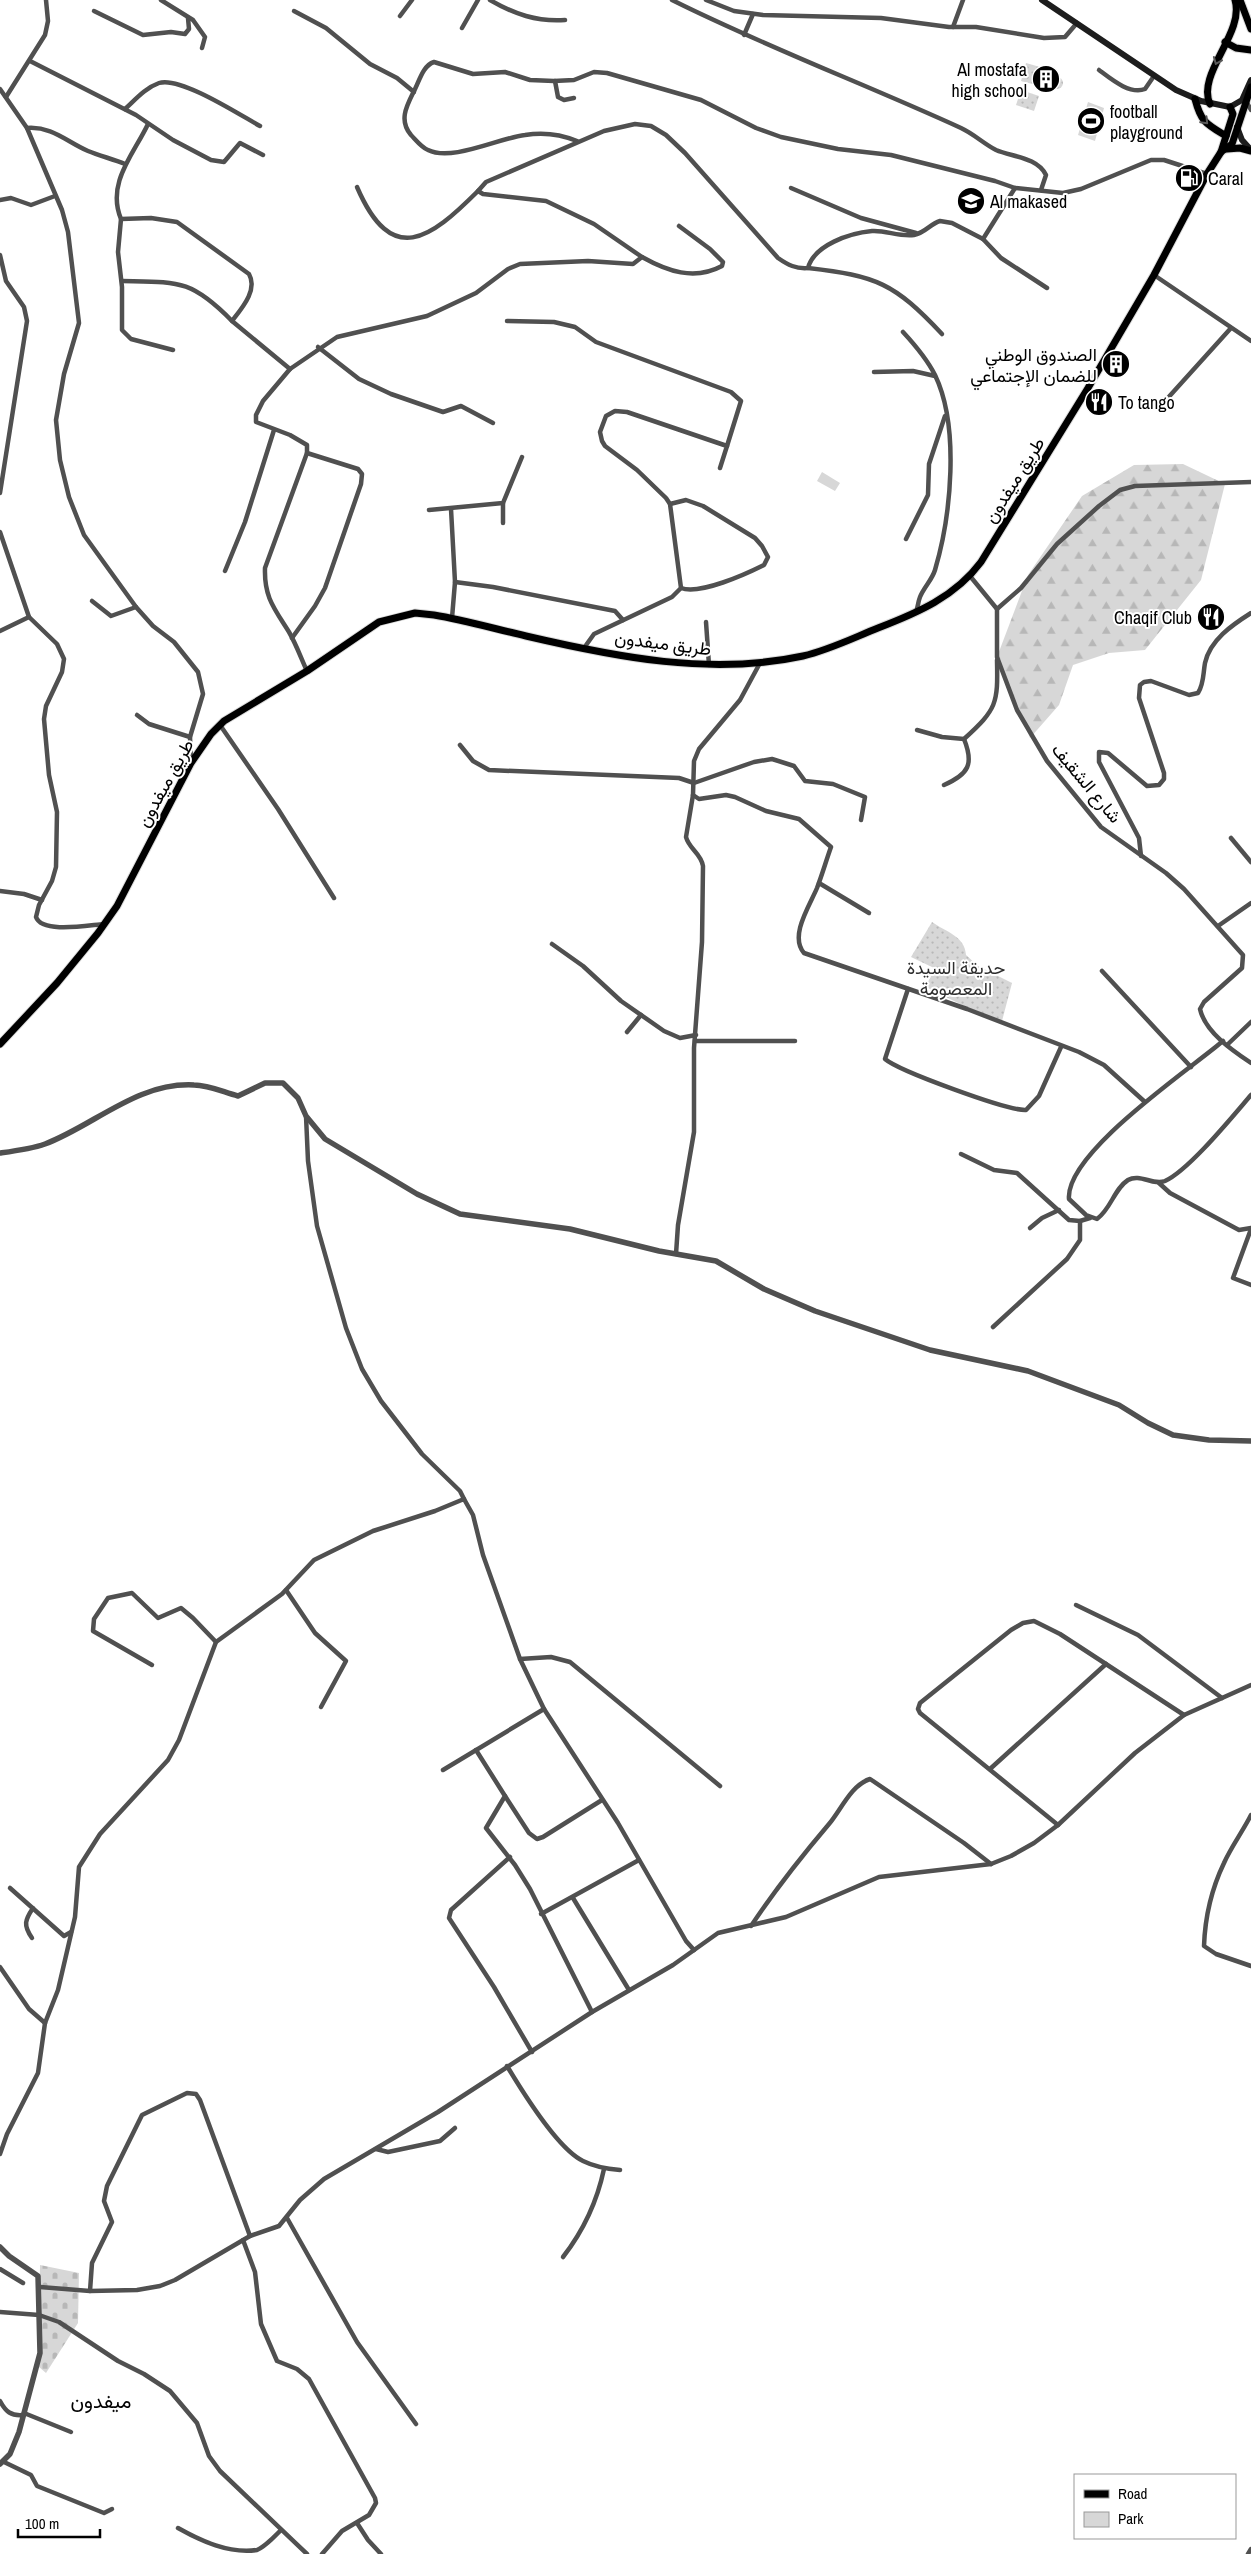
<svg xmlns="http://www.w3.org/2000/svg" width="1251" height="2554" viewBox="0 0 1251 2554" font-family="'Archivo Narrow',Vazirmatn,sans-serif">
	<defs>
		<pattern id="green-dots" width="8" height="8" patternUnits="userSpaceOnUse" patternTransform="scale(1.25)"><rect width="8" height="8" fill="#d7d7d7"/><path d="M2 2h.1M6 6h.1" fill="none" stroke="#b7b7b7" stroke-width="1.8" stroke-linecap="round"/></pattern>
		<pattern id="forest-firs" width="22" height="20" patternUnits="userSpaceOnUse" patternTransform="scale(1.25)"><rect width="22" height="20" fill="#d7d7d7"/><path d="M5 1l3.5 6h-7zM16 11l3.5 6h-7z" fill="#b7b7b7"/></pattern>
		<pattern id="cemetery-stones" width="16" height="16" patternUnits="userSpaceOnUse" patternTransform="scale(1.25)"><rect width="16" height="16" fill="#d7d7d7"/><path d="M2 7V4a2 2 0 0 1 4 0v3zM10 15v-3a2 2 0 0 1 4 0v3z" fill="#b7b7b7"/></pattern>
	</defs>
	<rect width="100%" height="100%" fill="#fff"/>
	<g fill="url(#green-dots)">
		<polygon points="1026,63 1040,67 1036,85 1021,81"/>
		<circle cx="1057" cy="83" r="6"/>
		<polygon points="1021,90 1039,96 1034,111 1016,105"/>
		<path d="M932 922C946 932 965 936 966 955L978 966 1012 983 1002 1021 964 1006 926 987 934 968 911 957Z"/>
	</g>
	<polygon fill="url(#forest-firs)" points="1183,464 1225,484 1201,580 1145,650 1109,653 1073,665 1059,705 1030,738 997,657 1028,575 1082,496 1134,465"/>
	<polygon fill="url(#cemetery-stones)" points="40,2265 79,2273 78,2323 46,2373 39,2367"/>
	<g fill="#d7d7d7">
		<polygon points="1088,102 1104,108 1095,141 1078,135"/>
		<polygon points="822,472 840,483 835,491 817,481"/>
	</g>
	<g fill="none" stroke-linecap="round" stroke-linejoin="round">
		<defs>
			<g id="primary">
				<polyline points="1240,0 1251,29"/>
				<polyline points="1225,42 1236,48 1251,50"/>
				<path d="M1195 99C1201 122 1206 124 1226 136"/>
				<path d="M1210 104C1196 74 1245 33 1235 0"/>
				<polyline points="1227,149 1240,148 1251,151"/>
				<polyline points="1221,152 1233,114 1230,107"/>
				<path d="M0 1044 57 983 98 933 117 906 191 763 211 734 224 721 307 671 379 622 415 613 434 615C465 620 495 629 526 636 616 657 711 676 803 656 829 650 853 638 878 628 917 613 955 597 981 562L1088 388 1154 275 1207 174 1221 152 1232 144 1251 87"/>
			</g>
		</defs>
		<use href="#primary" stroke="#dbdbdb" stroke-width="9"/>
		<g stroke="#505050" stroke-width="4.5">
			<polyline points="161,0 193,20 205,37 202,48"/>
			<path d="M490 0C514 14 537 22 565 20"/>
			<path d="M672 0C766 47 865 84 961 128 974 134 984 144 996 150 1012 157 1037 157 1046 175L1041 190"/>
			<polyline points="706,0 734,11 763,15 881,18 949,27 976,27 1044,38 1065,37 1077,23"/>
			<polyline points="94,11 143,35 171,32 185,34 189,29 188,18"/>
			<polyline points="294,11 326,28 370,64 397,78 414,92"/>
			<polyline points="400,16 412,0"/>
			<polyline points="953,27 963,0"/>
			<polyline points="462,28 478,0"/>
			<polyline points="744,35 753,14"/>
			<polyline points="30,61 136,115 173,140 211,160 224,162 240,143 263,155"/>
			<path d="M1099 70C1111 79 1130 95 1145 89L1154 76"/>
			<polyline points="555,81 558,97 564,100 574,98"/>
			<polyline points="0,89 27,128 62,210 68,232 79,323 64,374 56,420 60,460 69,497 84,535 136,607 153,626 174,642 198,672 203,694 190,737 191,761"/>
			<polyline points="6,97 45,35 48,21 46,0"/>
			<polyline points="1246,101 1251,110"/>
			<path d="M125 109C135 100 145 88 159 83 180 76 240 115 260 126"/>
			<path d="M27 128C52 126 67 142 88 151 100 156 113 159 125 164"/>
			<path d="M577 141C560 134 543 132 525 135 499 138 452 162 428 150 421 147 416 140 411 135 399 121 406 107 413 93 419 83 422 66 434 62L473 74 505 72 530 80 554 81 574 80 594 72 607 73 701 100 756 128 781 137 838 149 891 155 995 181 1015 188 1063 193 1081 189 1151 160H1164L1207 174"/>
			<path d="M357 187C392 268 430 239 478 191"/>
			<polyline points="791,188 861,218 916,233"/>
			<polyline points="0,200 11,198 31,205 55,196"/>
			<polyline points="121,219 118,252 122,287 122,330 131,339 173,350"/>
			<polyline points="983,239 1001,258 1047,288"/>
			<polyline points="0,255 6,281 24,307 27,321 0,493"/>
			<path d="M642 257C667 271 694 281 722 266L723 262 710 249 679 226"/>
			<path d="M808 268C877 276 894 283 942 334"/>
			<polyline points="1154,275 1251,341"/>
			<path d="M122 281C178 282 191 279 232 321 242 308 258 290 249 274L177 222 151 218 121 219C106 183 134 154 148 124"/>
			<polyline points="232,321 290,369"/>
			<polyline points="507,321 554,322 575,327 596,342 731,392 741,401 727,446"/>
			<path d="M903 332C915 345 927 359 935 375 960 427 951 516 935 570 932 580 924 587 920 597 918 602 918 607 916 612"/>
			<polyline points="318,347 359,379 391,394 443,412 461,406 493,423"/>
			<polyline points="874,372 913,371 935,376"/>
			<polyline points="1166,400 1231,328"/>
			<polyline points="503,503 503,523"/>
			<path d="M670 504 686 500 703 506 755 538 762 546 768 557 764 565C746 574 700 595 681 588"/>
			<polyline points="451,509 455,582 452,618"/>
			<polyline points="429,510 503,503 522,457"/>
			<path d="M0 532 29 617 57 644 64 659 62 672 46 706 44 719 49 775 57 812 56 867 52 881 39 905 36 917C42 934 89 925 104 924"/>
			<polyline points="906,539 928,495 929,464 945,416"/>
			<polyline points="225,571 245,522 274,430"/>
			<path d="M970 576 997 609V657L1017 710 1047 761 1101 827 1166 873 1184 889 1243 955 1242 968 1204 1002 1200 1009C1205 1032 1233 1051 1251 1063"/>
			<polyline points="455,582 493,587 615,611 623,620"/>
			<polyline points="92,601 111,616 136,607"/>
			<polyline points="997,609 1021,588 1057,544 1099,506 1120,490 1135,486 1251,482"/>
			<polyline points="706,622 709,665"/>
			<polyline points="0,631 29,617"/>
			<polyline points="292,638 315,606 325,588 361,484 362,474 358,469 307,453"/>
			<polyline points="584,648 594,634 672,597 681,588 670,504 666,498 637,470 605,446 602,441 600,432 606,416 615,411 627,412 727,446 720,468"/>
			<path d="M307 671C301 658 296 644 289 632 274 608 264 597 265 568L307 453V445L290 435 256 422V415L263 401 290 369 337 337 427 316 476 293 508 269 520 264 588 261 633 264 642 257 594 224 546 201 483 194 478 191 486 182 604 131 635 124 651 126 666 135 685 153 778 258C788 265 796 269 808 268 814 245 850 233 872 231 886 230 899 237 914 235 925 233 930 224 940 221L952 223 983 239 1015 188"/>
			<polyline points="137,715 149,724 190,737"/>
			<polyline points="220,725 278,809 334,898"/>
			<path d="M917 730 942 737 964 739C997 709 998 704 997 660"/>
			<polyline points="460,745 473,761 489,770 679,778 694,783 754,762 772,759 794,766 805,781 833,784 865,797 861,820"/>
			<path d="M944 785C969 774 974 764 964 739"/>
			<path d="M693 795 699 799 726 795 735 797 766 811 799 819 831 847C826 861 822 875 817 888 810 905 789 936 804 953L967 1009 1079 1052 1104 1065 1145 1102"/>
			<polyline points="1231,838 1251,862"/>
			<path d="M1141 856 1139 838 1099 762V752L1108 753 1147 786 1159 785 1164 779V773L1139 698 1140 685 1144 682 1151 681 1189 695 1198 693C1204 684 1203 674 1205 663 1210 640 1232 625 1251 613"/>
			<polyline points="819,883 869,913"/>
			<polyline points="0,891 24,894 42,900"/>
			<polyline points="1218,926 1251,903"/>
			<polyline points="552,944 583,966 621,1001 664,1031 680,1038 696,1035"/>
			<polyline points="1102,971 1191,1067"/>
			<path d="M908 989 885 1059C899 1071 1008 1111 1026 1110L1039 1096 1061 1047"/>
			<polyline points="627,1032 641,1015"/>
			<polyline points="695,1041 795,1041"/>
			<path d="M1223 1041C1189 1070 1065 1153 1069 1199L1086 1215 1097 1219C1111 1209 1114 1189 1128 1180 1140 1173 1153 1186 1165 1181 1189 1170 1232 1117 1251 1095"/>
			<polyline points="1227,1045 1251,1022"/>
			<polyline points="306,1116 308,1161 317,1226 346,1328 362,1369 381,1401 422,1454 460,1491 464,1499"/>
			<polyline points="961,1154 994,1170 1017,1173 1069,1220 1080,1221 1090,1218"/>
			<polyline points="1159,1183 1170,1193 1239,1230 1251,1228"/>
			<polyline points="1030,1228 1042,1218 1059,1210"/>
			<polyline points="1251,1229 1233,1278 1251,1285"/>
			<path d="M676 1254 678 1225 694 1132V1048L702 942 703 866C701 853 689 849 686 837L693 795 694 761 699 749 740 700 760 663"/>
			<polyline points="993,1327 1067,1259 1080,1240 1080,1221"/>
			<polyline points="286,1590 315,1633 346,1661 321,1707"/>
			<polyline points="1076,1605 1138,1635 1222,1698"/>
			<polyline points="520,1659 551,1657 570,1662 720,1786"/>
			<polyline points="152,1665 93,1631 94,1619 108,1598 132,1593 158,1618 181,1608 193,1618 216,1642"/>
			<polyline points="476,1750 505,1796 486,1828 515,1865 530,1889 592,2012"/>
			<polyline points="990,1769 1106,1664"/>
			<polyline points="443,1770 544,1709"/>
			<polyline points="505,1796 529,1833 537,1839 543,1837 602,1800"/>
			<path d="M1251 1815C1243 1831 1231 1847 1224 1863 1212 1888 1205 1918 1204 1946L1216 1954 1251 1966"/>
			<polyline points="1058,1825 920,1713 918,1709 920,1703 1011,1630 1023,1623 1034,1621 1060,1634 1184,1715"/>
			<polyline points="510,1857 451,1910 449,1918 494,1987 532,2052"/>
			<polyline points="10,1888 64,1936 71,1932"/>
			<polyline points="573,1898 629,1990"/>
			<polyline points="541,1914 639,1860"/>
			<path d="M751 1926C775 1890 801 1857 829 1824 841 1810 851 1785 870 1779L964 1843 991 1864"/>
			<path d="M32 1938C23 1925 25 1920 33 1908"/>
			<polyline points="0,1967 29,2009 45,2023"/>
			<path d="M507 2066C522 2091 558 2149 583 2161 595 2167 608 2169 620 2170"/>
			<polyline points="376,2149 388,2152 440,2141 455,2128"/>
			<polyline points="0,2154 7,2134 38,2073 45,2023 58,1990 75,1917 79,1867 100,1834 168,1760 179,1740 216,1642 282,1594 314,1560 373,1531 435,1511 464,1499 473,1515 483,1555 520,1659 544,1709 618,1823 686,1941 694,1950"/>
			<polyline points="287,2218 357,2342 416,2424"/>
			<polyline points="243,2240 255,2272 261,2324 277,2361 297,2369 309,2379 375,2498 376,2503 369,2515 342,2531 322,2554"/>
			<path d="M563 2257C584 2230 597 2202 604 2169"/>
			<polyline points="0,2269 23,2283"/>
			<polyline points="40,2287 90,2291 137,2290 160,2286 175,2280 250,2236 279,2226 300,2200 324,2179 438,2112 592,2012 673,1965 718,1933 786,1917 879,1877 991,1864 1011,1856 1034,1843 1058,1825 1135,1753 1184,1715 1251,1685"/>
			<polyline points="90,2291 92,2263 112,2222 104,2201 107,2186 142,2115 187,2093 196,2094 200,2100 250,2236"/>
			<polyline points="0,2312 39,2315 59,2322 118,2361 144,2374 170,2391 197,2423 209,2456 220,2471 307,2554"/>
			<path d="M0 2401C6 2412 11 2416 23 2415"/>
			<polyline points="24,2413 71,2432"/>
			<polyline points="4,2462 31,2475 37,2486 104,2513 112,2509"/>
			<polyline points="357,2523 368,2540 381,2554"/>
			<path d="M178 2528C201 2541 229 2554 257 2550 266 2546 274 2537 281 2530"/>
			<polyline points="1248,2554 1251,2549"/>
		</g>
		<g stroke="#505050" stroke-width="5.5">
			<path d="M0 1153C15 1151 31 1149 45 1144 95 1125 137 1082 194 1085 209 1085 223 1092 238 1096L265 1083H283L298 1098 306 1116 325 1139 417 1194 460 1214 570 1229 659 1251 716 1261 764 1289 815 1311 930 1350 1028 1371 1119 1405 1148 1423 1173 1435 1209 1440 1251 1441"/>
			<polyline points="0,2247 9,2256 38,2276 40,2353 19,2432 10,2454 0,2464"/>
		</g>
		<g stroke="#1d1d1d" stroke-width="6">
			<polyline points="1042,0 1176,90 1201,101 1230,107 1242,100 1251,80"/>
			<polyline points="1237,127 1242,140 1251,150"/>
		</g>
		<use href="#primary" stroke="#000" stroke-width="7"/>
	</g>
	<defs><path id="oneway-chevron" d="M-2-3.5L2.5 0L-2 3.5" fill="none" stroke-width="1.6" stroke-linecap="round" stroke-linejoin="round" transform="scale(1.25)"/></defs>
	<g stroke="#595959">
		<use href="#oneway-chevron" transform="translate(1217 61) rotate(112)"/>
		<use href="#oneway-chevron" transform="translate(1205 121) rotate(46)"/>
	</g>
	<defs>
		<symbol id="building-disc" viewBox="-11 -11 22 22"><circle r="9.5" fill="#000" stroke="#fff"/><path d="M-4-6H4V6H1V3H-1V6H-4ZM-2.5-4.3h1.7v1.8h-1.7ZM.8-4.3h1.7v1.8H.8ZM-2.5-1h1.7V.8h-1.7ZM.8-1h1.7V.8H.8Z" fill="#fff"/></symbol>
		<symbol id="stadium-disc" viewBox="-11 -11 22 22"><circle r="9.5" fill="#000" stroke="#fff"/><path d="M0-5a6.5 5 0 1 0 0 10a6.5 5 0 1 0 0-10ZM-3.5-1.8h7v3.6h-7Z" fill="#fff"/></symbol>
		<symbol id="fuel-disc" viewBox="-11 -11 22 22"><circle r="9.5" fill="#000" stroke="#fff"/><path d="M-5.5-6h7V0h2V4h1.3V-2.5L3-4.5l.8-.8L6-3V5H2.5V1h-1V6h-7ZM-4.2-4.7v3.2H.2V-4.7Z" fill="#fff"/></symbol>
		<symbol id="school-disc" viewBox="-11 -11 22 22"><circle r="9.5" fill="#000" stroke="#fff"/><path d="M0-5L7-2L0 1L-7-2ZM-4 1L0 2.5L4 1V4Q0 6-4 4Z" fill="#fff"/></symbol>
		<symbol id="restaurant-disc" viewBox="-11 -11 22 22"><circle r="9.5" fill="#000" stroke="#fff"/><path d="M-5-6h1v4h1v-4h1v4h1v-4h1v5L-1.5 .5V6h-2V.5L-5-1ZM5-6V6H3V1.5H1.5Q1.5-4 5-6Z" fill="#fff"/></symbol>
	</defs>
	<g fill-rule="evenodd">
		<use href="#building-disc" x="1030" y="63" width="32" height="32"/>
		<use href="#stadium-disc" x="1075" y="105" width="32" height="32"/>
		<use href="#fuel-disc" x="1173" y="162" width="32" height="32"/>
		<use href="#school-disc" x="955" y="185" width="32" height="32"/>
		<use href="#building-disc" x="1100" y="348" width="32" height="32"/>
		<use href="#restaurant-disc" x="1083" y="386" width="32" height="32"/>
		<use href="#restaurant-disc" x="1195" y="601" width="32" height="32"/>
	</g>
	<g text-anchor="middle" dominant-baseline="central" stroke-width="4" stroke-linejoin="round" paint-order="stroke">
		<g font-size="18" fill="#000" stroke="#fff" text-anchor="start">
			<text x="1027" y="69" text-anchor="end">Al mostafa<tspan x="1027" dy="21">high school</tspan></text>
			<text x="1110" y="111">football<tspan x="1110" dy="21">playground</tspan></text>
			<text x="1208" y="178">Caral</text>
			<text x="990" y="201">Al makased</text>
			<text x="1097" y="354" text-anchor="end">الصندوق الوطني<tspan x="1097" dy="21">للضمان الإجتماعي</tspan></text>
			<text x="1118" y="402">To tango</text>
			<text x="1192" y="617" text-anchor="end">Chaqif Club</text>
		</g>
		<g font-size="18" fill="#000" stroke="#fff">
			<text transform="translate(1014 480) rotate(-58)">طريق ميفدون</text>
			<text transform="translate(663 643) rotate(7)">طريق ميفدون</text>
			<text transform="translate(165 783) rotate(-61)">طريق ميفدون</text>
			<text transform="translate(1087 783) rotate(50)">شارع الشقيف</text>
		</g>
		<g font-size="18" fill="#2e2e2e" stroke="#fff">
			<text x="956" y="967">حديقة السيدة<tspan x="956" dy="21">المعصومة</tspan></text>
		</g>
		<g font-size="20" fill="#000" stroke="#fff">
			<text x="101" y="2400">ميفدون</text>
		</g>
	</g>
	<rect x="1074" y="2474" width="162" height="65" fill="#ffffff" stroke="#999999"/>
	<rect x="1084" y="2490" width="25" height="8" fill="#000000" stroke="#999999"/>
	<text x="1118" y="2499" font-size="15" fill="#000000">Road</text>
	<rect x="1084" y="2512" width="25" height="15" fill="#d7d7d7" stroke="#999999"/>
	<text x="1118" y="2524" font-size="15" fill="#000000">Park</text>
	<path d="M18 2529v8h82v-8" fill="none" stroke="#000000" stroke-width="2.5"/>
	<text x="25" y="2529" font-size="15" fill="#000000" stroke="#ffffff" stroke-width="4" paint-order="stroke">100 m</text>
</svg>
